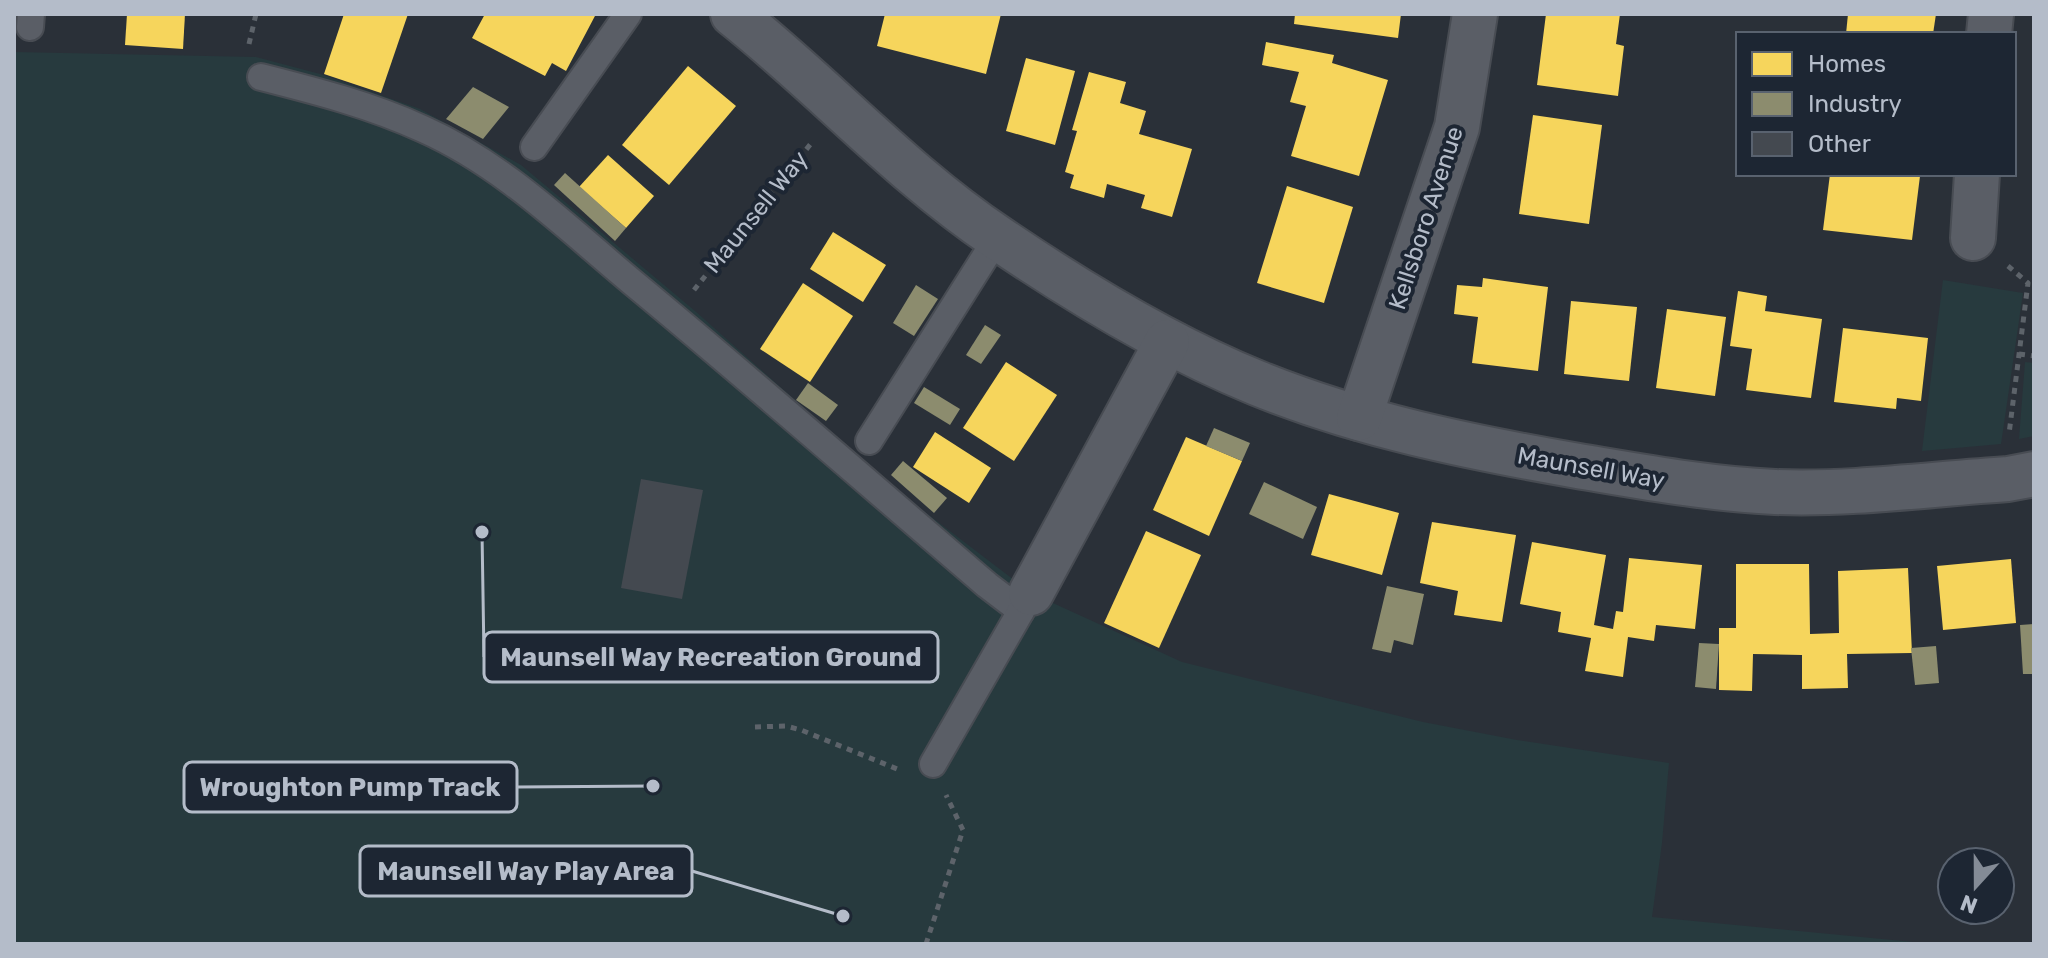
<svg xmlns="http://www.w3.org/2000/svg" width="2048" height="958" viewBox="0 0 2048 958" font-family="Rubik,sans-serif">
	<rect width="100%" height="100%" fill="#2a3038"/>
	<g fill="#273a3e">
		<polygon points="14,52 256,57 320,74 420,109 521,165 695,311 896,490 1031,593 1182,662 1423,722 1517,740 1669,763 1662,843 1652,917 1934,944 14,944"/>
		<polygon points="1943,280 2023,293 2001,444 1922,451"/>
		<polygon points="2025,362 2034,363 2034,436 2019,439"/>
	</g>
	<g fill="#f6d55c">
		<polygon points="127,14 185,14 183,49 125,45"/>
		<polygon points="344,14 408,14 381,93 324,74"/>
		<polygon points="485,14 596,14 566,71 552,63 545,76 472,38"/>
		<polygon points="885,14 1001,14 986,74 877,46"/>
		<polygon points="1295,14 1401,14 1398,38 1294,24"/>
		<polygon points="1546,14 1620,14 1616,44 1624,46 1618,96 1537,85"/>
		<polygon points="1848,14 1936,14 1933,34 1846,34"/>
		<polygon points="1266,42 1334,55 1332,63 1388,80 1359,176 1291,156 1306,106 1290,102 1299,72 1262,65"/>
		<polygon points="1026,58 1075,71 1055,145 1006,131"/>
		<polygon points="688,66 736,106 669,185 622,145"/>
		<polygon points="1089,72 1126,82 1120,103 1146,111 1139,134 1192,149 1172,217 1141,208 1145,195 1107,184 1104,198 1070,188 1074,175 1065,172 1077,131 1072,130"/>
		<polygon points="1533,115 1602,125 1589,224 1519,214"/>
		<polygon points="608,155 654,196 626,228 579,187"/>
		<polygon points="1830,174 1920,176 1912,240 1823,230"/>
		<polygon points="1287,186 1353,207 1324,303 1257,283"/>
		<polygon points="833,232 886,265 863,302 810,269"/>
		<polygon points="1483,278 1548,287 1538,371 1472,363 1478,317 1454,314 1457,285 1482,287"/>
		<polygon points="803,283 853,316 810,382 760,349"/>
		<polygon points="1738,291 1767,296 1765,311 1822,319 1811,398 1746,390 1752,349 1730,346"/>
		<polygon points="1571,301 1637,307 1629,381 1564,374"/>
		<polygon points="1667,309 1726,317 1715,396 1656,388"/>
		<polygon points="1843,328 1928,338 1921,401 1897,398 1896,409 1834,402"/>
		<polygon points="1006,362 1057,395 1014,461 963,428"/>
		<polygon points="935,432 991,468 969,503 913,467"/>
		<polygon points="1186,437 1242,461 1209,536 1153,510"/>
		<polygon points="1329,494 1399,513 1382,575 1311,555"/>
		<polygon points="1432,522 1516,535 1502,622 1454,615 1458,591 1420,583"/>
		<polygon points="1146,531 1201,555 1159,648 1104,623"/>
		<polygon points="1532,542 1606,555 1594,625 1613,629 1616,611 1623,612 1629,558 1702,565 1695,629 1656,625 1654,641 1628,637 1623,677 1585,671 1591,638 1558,632 1561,612 1520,604"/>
		<polygon points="2011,559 2016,623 1943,630 1937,566"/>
		<polygon points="1736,564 1809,564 1810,634 1839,633 1838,571 1908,568 1912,653 1847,654 1848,688 1802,689 1802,655 1753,654 1752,691 1719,690 1719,628 1736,628"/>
	</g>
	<g fill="#8c8c6e">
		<polygon points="473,87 509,107 483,139 446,119"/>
		<polygon points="565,173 626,228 615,241 554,185"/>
		<polygon points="916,285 938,299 914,336 893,323"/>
		<polygon points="985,325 1001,335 981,364 966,355"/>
		<polygon points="808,383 838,405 826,421 796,400"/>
		<polygon points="924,387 960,409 950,425 914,403"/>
		<polygon points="1214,428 1250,443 1242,461 1206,446"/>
		<polygon points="903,461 947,498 934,513 891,475"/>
		<polygon points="1264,482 1317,507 1303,539 1249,514"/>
		<polygon points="1387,586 1424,594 1413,645 1394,640 1391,653 1372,649"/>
		<polygon points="2034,624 2034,674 2023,674 2020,625"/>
		<polygon points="1699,643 1719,644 1716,689 1695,687"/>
		<polygon points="1936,646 1939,683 1915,685 1911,648"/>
	</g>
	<polygon fill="#444950" points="641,479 703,490 682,599 621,588"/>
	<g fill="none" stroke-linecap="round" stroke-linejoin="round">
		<defs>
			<g id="lane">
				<polyline points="30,27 31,14"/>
				<path d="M261 77C316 91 371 105 423 129 502 164 566 227 632 282 752 381 869 484 987 585L1021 611 1031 593"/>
				<polyline points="534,147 628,14"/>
				<polyline points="869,441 997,238"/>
				<polyline points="933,764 1021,611"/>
			</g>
			<g id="street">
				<path d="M733 14C824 86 901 173 998 238 1079 293 1166 346 1257 383 1360 425 1469 447 1578 466 1644 477 1709 489 1775 492 1852 495 1931 484 2008 479L2034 474"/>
				<polyline points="1989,34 1991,14"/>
				<polyline points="1973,238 1977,174"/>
				<polyline points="1359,418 1457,127 1475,14"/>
				<polyline points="1031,593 1167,342"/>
			</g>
		</defs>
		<use href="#lane" stroke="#484c53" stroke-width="30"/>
		<use href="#street" stroke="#484c53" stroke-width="48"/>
		<g stroke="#5d636a" stroke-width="5" stroke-dasharray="6 6" stroke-linecap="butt">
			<polyline points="249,44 256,14"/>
			<polyline points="2008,266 2028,283 2009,434"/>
			<polyline points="694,290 813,141"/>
			<polyline points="2019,354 2034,356"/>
			<polyline points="755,727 786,726 801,730 897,769"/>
			<polyline points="926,944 963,830 946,795"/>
		</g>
		<use href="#lane" stroke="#5a5e66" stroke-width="26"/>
		<use href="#street" stroke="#5a5e66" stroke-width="44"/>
	</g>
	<g text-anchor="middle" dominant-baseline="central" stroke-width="8" stroke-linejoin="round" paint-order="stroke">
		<g font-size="24" fill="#b4bcc9" stroke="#1d2633">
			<text transform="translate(756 212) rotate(-51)">Maunsell Way</text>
			<text transform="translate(1426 218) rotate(-72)">Kellsboro Avenue</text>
			<text transform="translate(1591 468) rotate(10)">Maunsell Way</text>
		</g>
	</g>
	<path fill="none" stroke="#b4bcc9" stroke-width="3" d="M482 532L484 657M653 786L517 787M843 916L692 871"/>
	<g fill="#b4bcc9" stroke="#1d2633" stroke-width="3">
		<circle cx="482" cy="532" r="8"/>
		<circle cx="653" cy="786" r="8"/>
		<circle cx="843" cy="916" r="8"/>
	</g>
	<g fill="#1d2633" stroke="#b4bcc9" stroke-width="3">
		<rect x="484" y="632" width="454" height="50" rx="8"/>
		<rect x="184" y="762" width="333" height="50" rx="8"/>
		<rect x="360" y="846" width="332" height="50" rx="8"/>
	</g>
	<g font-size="26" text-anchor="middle" font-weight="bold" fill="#b4bcc9">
		<text x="711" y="666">Maunsell Way Recreation Ground</text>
		<text x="350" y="796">Wroughton Pump Track</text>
		<text x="526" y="880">Maunsell Way Play Area</text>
	</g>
	<rect width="2048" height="958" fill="none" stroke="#b4bcc9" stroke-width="32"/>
	<rect x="1736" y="32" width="280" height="144" fill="#1d2633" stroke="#59626f" stroke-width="2"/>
	<rect x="1752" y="52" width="40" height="24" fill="#f6d55c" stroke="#59626f" stroke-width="2"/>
	<text x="1808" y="72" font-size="24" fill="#b4bcc9">Homes</text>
	<rect x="1752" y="92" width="40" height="24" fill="#8c8c6e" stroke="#59626f" stroke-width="2"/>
	<text x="1808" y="112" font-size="24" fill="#b4bcc9">Industry</text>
	<rect x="1752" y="132" width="40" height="24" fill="#444950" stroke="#59626f" stroke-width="2"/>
	<text x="1808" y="152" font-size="24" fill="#b4bcc9">Other</text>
	<g transform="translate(1976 886) rotate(201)"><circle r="38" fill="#1d2633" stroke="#59626f" stroke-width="2"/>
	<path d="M0-6L14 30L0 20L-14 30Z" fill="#848b96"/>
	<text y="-12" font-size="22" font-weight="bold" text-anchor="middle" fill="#b4bcc9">N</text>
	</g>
</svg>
